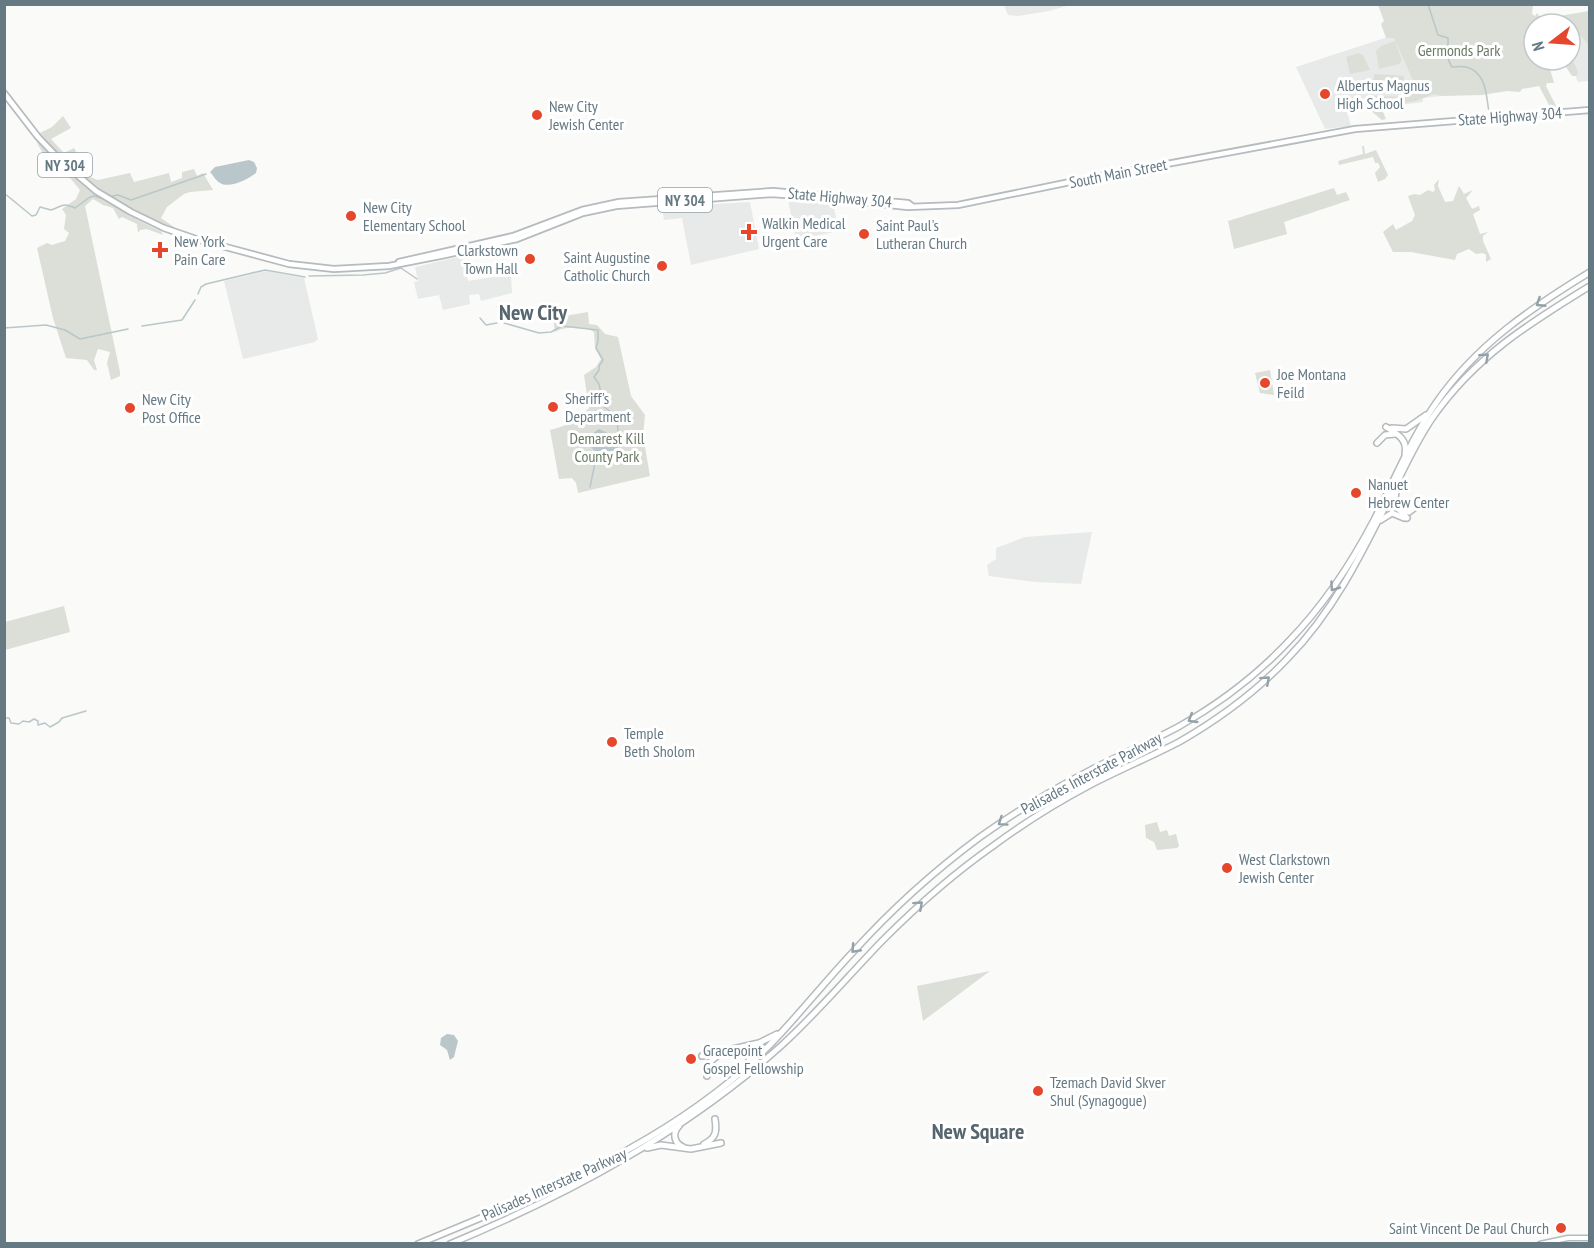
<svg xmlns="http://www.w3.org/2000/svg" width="1594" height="1248" viewBox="0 0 1594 1248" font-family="'PT Sans Narrow',sans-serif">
	<rect width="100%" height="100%" fill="#fafaf8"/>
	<g fill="#e8eae9">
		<polygon points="1004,5 1070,5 1049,11 1018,16 1008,15"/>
		<polygon points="1589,12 1589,81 1578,82 1569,60 1570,24"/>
		<polygon points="1394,35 1440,91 1441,96 1423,98 1423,102 1347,112 1351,126 1325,129 1296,67"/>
		<polygon points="788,200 833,204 839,231 796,240"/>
		<polygon points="750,202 759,249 691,265 682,218 664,220 662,207"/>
		<polygon points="462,256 468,281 511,274 512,293 481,301 479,294 469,295 470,304 443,310 439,295 418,299 414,282 418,281 415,267"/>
		<polygon points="266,271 304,278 318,339 315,342 243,359 224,281"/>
		<polygon points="1092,532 1081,584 1035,582 989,576 987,565 996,559 996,548 1025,537"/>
	</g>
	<g fill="#dbdfd7">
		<polygon points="1378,5 1533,5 1532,14 1535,16 1537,13 1541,19 1589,11 1589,45 1581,36 1570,42 1570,24 1534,24 1534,60 1570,60 1570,51 1575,54 1573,60 1578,72 1577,76 1572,76 1566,67 1556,64 1550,69 1554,83 1547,83 1546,86 1557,108 1550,107 1539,86 1522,89 1520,92 1507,91 1482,95 1442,96 1434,94 1416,101 1390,105 1384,109 1383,112 1386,119 1382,120 1371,111 1354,108 1367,102 1372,96 1408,97 1412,95 1415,85 1394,38 1386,38 1381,24 1384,21"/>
		<polygon points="1395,41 1402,60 1399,64 1379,69 1376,51 1381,46"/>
		<polygon points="1359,53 1363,55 1370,70 1350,74 1346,57"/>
		<polygon points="1374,74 1404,76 1403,89 1373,87"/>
		<path d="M63 116 71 128 51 139 64 153 74 148 83 165 85 175 98 180 130 173 134 182 169 173 171 182 182 178V172L194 169 197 176 203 173 213 190 190 192 184 194 167 207 161 218 177 229C124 210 75 177 40 133L52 127Z"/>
		<path d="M36 140C74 178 112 210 161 231L163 235 147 229 140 230 138 233 137 224 122 217 119 219 113 208 103 205 93 199 85 206 120 372V376L111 380 107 363 110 352 98 349 94 360 97 370H94L87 360 66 358 53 318 37 248 47 243 52 245 65 241 69 233 64 229 66 215 62 209 76 199 80 190 71 179 54 170C50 159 41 154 36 140Z"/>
		<polygon points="1362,146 1364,146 1365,154 1376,150 1388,175 1385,179 1378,182 1375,173 1380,167 1378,163 1375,163 1373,157 1339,165 1338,161 1363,154"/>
		<polygon points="1439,179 1438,186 1445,202 1453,201 1459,186 1464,194 1473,190 1466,198 1472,209 1479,206 1480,210 1473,214 1480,234 1488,232 1483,236 1483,241 1491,259 1486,262 1486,255 1483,253 1476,254 1469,249 1457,254 1455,260 1411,252 1393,252 1383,232 1393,224 1396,230 1412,221 1415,215 1408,196 1414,194 1420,195 1428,190 1433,192 1435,190 1434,185"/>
		<polygon points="1334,188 1337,195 1346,192 1350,200 1284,222 1287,234 1234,249 1228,221"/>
		<path d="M588 312 589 324 597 325 605 334 618 337 631 396 645 415 643 435 650 476 578 493 576 483 572 478 559 479 550 430C566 426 577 421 589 408L584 375 596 367 601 359 595 348 594 332C585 326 564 326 555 332L553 318Z"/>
		<polygon points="1270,370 1274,395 1260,393 1255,373"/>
		<polygon points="64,606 70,632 5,650 5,622"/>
		<polygon points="1157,822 1160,832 1167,830 1169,836 1176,834 1179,846 1177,848 1157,850 1154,842 1146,838 1145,825"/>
		<polygon points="990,971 923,1021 917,986"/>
	</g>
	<g fill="#b9c7ca">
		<path d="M249 160 254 162 257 168 256 173C249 179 229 189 220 183 216 181 213 175 210 172L215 167Z"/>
		<path d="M599 429 612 435V438L619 442 617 450 608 464 600 463 602 456C590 447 580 442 599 429Z"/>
		<polygon points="447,1034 454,1035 458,1041 454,1057 450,1060 447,1050 440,1045 441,1038"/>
	</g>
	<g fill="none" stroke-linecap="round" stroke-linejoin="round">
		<g stroke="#b9c7ca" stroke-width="1.5">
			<path d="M1428 4 1438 35 1448 38C1449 50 1444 54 1452 67 1457 67 1461 66 1466 67 1487 72 1486 96 1489 112"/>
			<path d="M4 193 32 216 36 215 40 207 51 210C63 206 62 202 75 208L90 197 94 196 104 199"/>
			<polyline points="108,197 118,195 131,200 206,174"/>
			<polyline points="4,207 4,210"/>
			<polyline points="309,276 363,275 385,273 401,268 417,279"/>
			<polyline points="198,294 201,287 206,284 265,270 305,277"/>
			<polyline points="480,318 486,325 497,323"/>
			<polyline points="504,323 539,333 551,332 562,326 598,330 598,341 596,348 603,360 599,366 599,370 594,377 599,384 604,407 617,416 618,432 615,439"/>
			<polyline points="142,326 182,320 195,300"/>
			<polyline points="4,328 46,325 65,330 80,339 128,329"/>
			<polyline points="590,487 595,463 600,460"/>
			<polyline points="4,718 9,718 11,723 19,724 23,721 29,722 34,719 38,721 38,725 45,723 50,727 59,722 62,718 86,711"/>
		</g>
		<defs>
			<polyline id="secondary" points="1540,1244 1568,1238 1590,1238"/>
			<g id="primary">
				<polyline points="4,93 38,137 62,162 96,191 131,212 164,228 196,239 289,264 334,269 389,266 445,255 517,239 583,213 616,206 771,194 801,196 908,207 958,205 1070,182 1355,129 1590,110"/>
				<polyline points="399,262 513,236 582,210 619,202 773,191 908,203 912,206"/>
			</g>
			<g id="motorway">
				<path d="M1386 427C1397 434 1408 439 1405 454"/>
				<polyline points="1392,428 1406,429 1426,415"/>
				<polyline points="1377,443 1385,435 1395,434"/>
				<polyline points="1396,492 1394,504 1407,518"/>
				<polyline points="1401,511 1409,512 1418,505"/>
				<polyline points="1381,520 1392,513 1404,518"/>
				<path d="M739 1049C749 1050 753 1058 746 1065"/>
				<polyline points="702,1056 759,1043 777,1034"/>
				<polyline points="707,1076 709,1063 718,1055"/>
				<path d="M679 1126C672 1133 674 1143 683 1147"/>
				<path d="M704 1144C716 1138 717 1132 715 1119"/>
				<polyline points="647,1148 661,1145 691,1149 721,1143"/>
				<path d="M418 1244C537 1194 648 1154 747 1067 786 1032 817 990 853 952 891 910 934 871 980 837 1014 813 1050 791 1087 772 1117 756 1148 743 1178 727 1219 704 1257 675 1289 641 1324 605 1351 564 1374 520 1394 481 1411 439 1436 403 1476 345 1531 308 1590 272"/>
				<path d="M450 1244C570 1194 685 1132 782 1045 818 1012 849 975 883 940 917 906 953 874 993 846 1024 823 1056 803 1090 785 1119 770 1150 757 1179 742 1219 719 1256 692 1288 658 1335 610 1363 551 1393 491 1405 466 1417 440 1433 417 1475 357 1528 324 1590 286"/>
			</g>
		</defs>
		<use href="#secondary" stroke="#b3bbbf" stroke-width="7"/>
		<use href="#primary" stroke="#b5bbbe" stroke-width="8"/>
		<use href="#motorway" stroke="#b4babd" stroke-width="8"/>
		<use href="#secondary" stroke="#fff" stroke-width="4"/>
		<use href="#primary" stroke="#fff" stroke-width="4.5"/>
		<use href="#motorway" stroke="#fff" stroke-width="5"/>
	</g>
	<defs><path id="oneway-chevron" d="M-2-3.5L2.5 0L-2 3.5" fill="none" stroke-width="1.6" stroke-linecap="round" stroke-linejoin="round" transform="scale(1.5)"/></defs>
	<g stroke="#93a1a8">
		<use href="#oneway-chevron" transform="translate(1540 303) rotate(147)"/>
		<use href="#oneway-chevron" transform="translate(1485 357) rotate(-42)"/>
		<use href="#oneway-chevron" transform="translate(1334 587) rotate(125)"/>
		<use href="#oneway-chevron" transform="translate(1266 680) rotate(-42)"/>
		<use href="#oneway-chevron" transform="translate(1192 719) rotate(149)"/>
		<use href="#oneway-chevron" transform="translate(1002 822) rotate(146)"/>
		<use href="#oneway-chevron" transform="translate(919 905) rotate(-42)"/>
		<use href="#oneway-chevron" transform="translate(855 949) rotate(133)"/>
	</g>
	<g fill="#e6462b" stroke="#fff" stroke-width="2">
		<circle cx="1325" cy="94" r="6"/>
		<circle cx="537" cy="115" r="6"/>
		<circle cx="351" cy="216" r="6"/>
		<path d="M746 223h6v6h6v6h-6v6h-6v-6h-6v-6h6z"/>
		<circle cx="864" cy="234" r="6"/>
		<path d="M157 241h6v6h6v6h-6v6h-6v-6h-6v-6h6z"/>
		<circle cx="530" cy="259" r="6"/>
		<circle cx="662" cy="266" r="6"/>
		<circle cx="1265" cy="383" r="6"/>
		<circle cx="553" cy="407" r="6"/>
		<circle cx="130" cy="408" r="6"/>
		<circle cx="1356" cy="493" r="6"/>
		<circle cx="612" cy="742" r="6"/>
		<circle cx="1227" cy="868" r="6"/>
		<circle cx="691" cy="1059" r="6"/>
		<circle cx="1038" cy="1091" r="6"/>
		<circle cx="1561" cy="1228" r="6"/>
	</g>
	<g text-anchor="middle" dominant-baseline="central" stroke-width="6" stroke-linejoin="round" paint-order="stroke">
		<g fill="#fff" stroke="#93a1a8" stroke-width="1.5">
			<rect x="38" y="153" width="54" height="24" rx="4.5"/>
			<rect x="658" y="188" width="54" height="24" rx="4.5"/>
		</g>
		<g font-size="15" font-weight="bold" fill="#657983">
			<text x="65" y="165">NY 304</text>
			<text x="685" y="200">NY 304</text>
		</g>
		<g font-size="16" fill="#6a7a64" stroke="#fff">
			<text x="1459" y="50">Germonds Park</text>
			<text x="607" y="438">Demarest Kill<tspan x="607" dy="18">County Park</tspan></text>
		</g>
		<g font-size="16" fill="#657983" stroke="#fff" text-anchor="start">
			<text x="1337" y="85">Albertus Magnus<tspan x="1337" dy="18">High School</tspan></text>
			<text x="549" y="106">New City<tspan x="549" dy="18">Jewish Center</tspan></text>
			<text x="363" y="207">New City<tspan x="363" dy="18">Elementary School</tspan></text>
			<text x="762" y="223">Walkin Medical<tspan x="762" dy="18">Urgent Care</tspan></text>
			<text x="876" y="225">Saint Paul's<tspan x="876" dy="18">Lutheran Church</tspan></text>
			<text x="174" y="241">New York<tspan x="174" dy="18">Pain Care</tspan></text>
			<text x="518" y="250" text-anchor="end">Clarkstown<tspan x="518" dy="18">Town Hall</tspan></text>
			<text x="650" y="257" text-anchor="end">Saint Augustine<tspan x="650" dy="18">Catholic Church</tspan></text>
			<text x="1277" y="374">Joe Montana<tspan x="1277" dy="18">Feild</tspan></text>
			<text x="565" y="398">Sheriff's<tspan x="565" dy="18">Department</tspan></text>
			<text x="142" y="399">New City<tspan x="142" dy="18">Post Office</tspan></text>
			<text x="1368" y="484">Nanuet<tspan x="1368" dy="18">Hebrew Center</tspan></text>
			<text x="624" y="733">Temple<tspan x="624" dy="18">Beth Sholom</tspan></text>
			<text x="1239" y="859">West Clarkstown<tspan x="1239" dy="18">Jewish Center</tspan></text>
			<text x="703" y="1050">Gracepoint<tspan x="703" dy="18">Gospel Fellowship</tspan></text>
			<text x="1050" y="1082">Tzemach David Skver<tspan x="1050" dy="18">Shul (Synagogue)</tspan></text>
			<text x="1549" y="1228" text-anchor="end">Saint Vincent De Paul Church</text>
		</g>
		<g font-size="16" fill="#657983" stroke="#fff">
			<text transform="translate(1510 116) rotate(-4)">State Highway 304</text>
			<text transform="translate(1118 173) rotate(-11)">South Main Street</text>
			<text transform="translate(840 197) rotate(5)">State Highway 304</text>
			<text transform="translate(1091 773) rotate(-28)">Palisades Interstate Parkway</text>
			<text transform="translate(554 1184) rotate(-24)">Palisades Interstate Parkway</text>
		</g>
		<g font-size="22" font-weight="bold" fill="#57666e" stroke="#fff">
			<text x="533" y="312">New City</text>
			<text x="978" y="1131">New Square</text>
		</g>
	</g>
	<rect width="1594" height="1248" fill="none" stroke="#657983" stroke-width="12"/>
	<g transform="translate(1552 42) rotate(253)"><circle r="28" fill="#ffffff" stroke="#c1c9cd" stroke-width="1.5"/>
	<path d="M0-4.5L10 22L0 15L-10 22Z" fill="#e6462b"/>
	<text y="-9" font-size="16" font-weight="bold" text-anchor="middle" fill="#657983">N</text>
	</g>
</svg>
